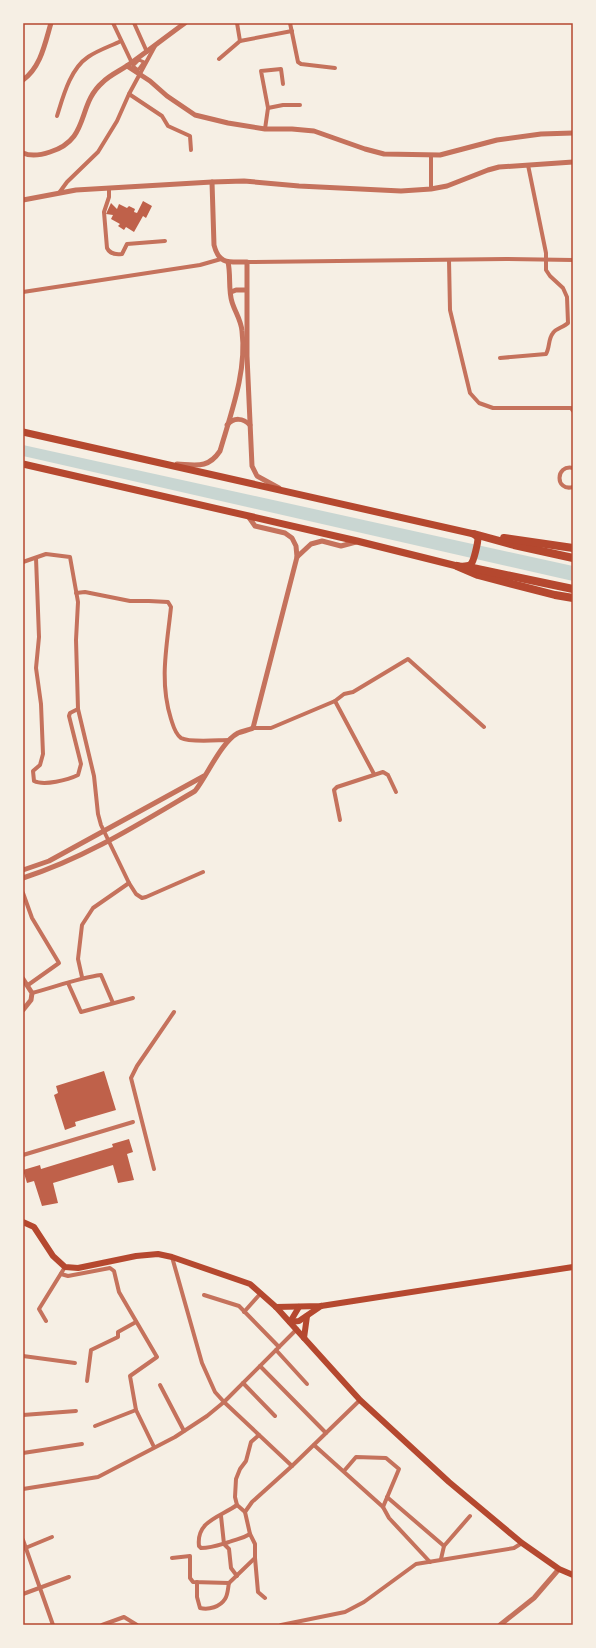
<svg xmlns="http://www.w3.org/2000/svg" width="596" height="1648" viewBox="0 0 596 1648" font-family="'Work Sans',sans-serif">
	<rect width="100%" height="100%" fill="#f6efe4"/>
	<polygon fill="#c9d6d2" points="23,445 573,566 573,581 23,456"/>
	<g fill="#bf614a">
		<polygon points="143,201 152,206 146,218 143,216 134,232 126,227 124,230 118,226 120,224 111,219 113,215 106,214 111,203 117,209 119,204 127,208 129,206 135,209 134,212 137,213"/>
		<polygon points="104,1071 116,1110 75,1122 76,1126 65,1130 54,1095 58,1093 56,1086"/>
		<polygon points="129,1139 133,1152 127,1154 134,1180 118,1183 113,1165 53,1183 58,1203 42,1206 34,1181 27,1183 23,1170 40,1165 41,1169 113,1147 112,1144"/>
	</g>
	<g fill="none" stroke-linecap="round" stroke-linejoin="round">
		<polygon stroke="#c5725c" stroke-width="3" points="139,60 144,62 138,70 133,66"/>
		<g stroke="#c5725c" stroke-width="4">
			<polyline points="113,23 132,63"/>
			<polyline points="134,23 147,52"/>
			<polyline points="237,23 240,41"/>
			<polyline points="290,23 298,62 301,64 335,68"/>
			<polyline points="219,59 240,41 292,31"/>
			<polyline points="129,94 162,116 168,126 190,136 191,150"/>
			<polyline points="268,108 283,105 300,105"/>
			<path d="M57 116C63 97 70 69 88 57 98 50 111 46 121 41"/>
			<polyline points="265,129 268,108 261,71 281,69 283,84"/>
			<polyline points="431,155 431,189"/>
			<path d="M109 188V197L104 212 107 248C110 254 115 255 122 254L127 244 165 241"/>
			<polyline points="59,193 67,182 98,152 117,121 129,94 155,46"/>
			<polyline points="449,260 450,310 470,393 479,403 493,408 571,408 573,411"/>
			<polyline points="247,262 506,259 573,260"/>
			<polyline points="23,292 200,265 221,259"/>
			<path d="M500 358 546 354C550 347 548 339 553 333 555 329 564 327 568 323L567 297 563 288 550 276 546 270V253L528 165"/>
			<path d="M573 468C555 464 555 492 573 487"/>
			<path d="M36 558 39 637 36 668 41 704 43 754 40 765 33 771 34 781C44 786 68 780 78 775L81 764 69 716 70 713 78 709"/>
			<polyline points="23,562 46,554 70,557 78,602 76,640 78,709 94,776 98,814 101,825 129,883 136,894 142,898 146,897 203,872"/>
			<path d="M76 593 85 592 130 601H149L168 602 171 607C167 646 159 681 171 719 173 725 175 734 181 738 190 743 218 740 229 740"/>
			<polyline points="335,701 374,774"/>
			<polyline points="253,728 271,728 335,701 344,694 353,692 408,659 484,727"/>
			<polyline points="340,820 334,790 337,787 383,772 388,775 396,792"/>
			<polyline points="23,893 32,918 59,963 28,985"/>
			<polyline points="82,977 78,959 82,925 93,908 129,883"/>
			<polyline points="68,983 81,1012 133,998"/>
			<path d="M32 993C55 987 78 978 101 975L113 1003"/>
			<polyline points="23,1155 133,1122"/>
			<polyline points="154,1169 131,1078 137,1066 174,1012"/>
			<polyline points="172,1257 202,1363 215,1392 224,1402 292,1466 360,1400"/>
			<polyline points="61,1274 68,1276 110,1268 114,1271 119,1292 157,1357 130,1376 136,1410"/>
			<polyline points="204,1295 239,1306 279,1347"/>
			<polyline points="244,1312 261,1293"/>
			<polyline points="46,1321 39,1309 65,1267"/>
			<polyline points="276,1350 307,1384"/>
			<polyline points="23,1356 75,1363"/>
			<polyline points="260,1366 326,1433"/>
			<polyline points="87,1381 91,1350 118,1337 118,1332 136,1322"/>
			<polyline points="243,1383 275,1416"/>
			<polyline points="160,1385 184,1431"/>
			<polyline points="23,1415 76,1411"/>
			<polyline points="95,1426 136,1410 154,1447"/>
			<polyline points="314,1445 383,1507 399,1469 386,1458 356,1457 344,1471"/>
			<polyline points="23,1453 82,1444"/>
			<polyline points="23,1489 98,1477 175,1437 207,1416 224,1402 297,1329"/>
			<polyline points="387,1497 444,1546"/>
			<path d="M237 1505C220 1517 196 1521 199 1546L201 1548C212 1548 219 1545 229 1542 237 1539 242 1539 250 1534"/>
			<polyline points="383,1507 389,1518 430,1562"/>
			<polyline points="245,1512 237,1505 235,1497 236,1479 240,1469 246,1461 251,1442 259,1435"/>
			<polyline points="221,1516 224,1544 229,1549 231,1568 237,1576"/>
			<polyline points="23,1540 53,1625"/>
			<polyline points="23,1549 52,1537"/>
			<polyline points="172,1558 190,1556 190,1578 193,1582 229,1583 255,1558 255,1544 250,1534 245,1512 252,1502 292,1466"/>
			<polyline points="255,1558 258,1592 265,1598"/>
			<polyline points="441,1559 444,1546 470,1516"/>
			<path d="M197 1582V1597L200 1608C209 1610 220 1607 225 1599 228 1595 228 1587 229 1583"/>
			<polyline points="23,1594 69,1577"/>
			<polyline points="102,1625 124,1617 137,1625"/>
			<polyline points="281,1625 345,1612 364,1602 416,1564 514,1548 522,1543"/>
		</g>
		<g stroke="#c5725c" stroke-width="5">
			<polyline points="127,66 150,81 167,96 195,115 228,123 265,129 292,129 314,131 365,149 384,154 440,155 497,140 541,134 573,133"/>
			<path d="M23 80C41 67 45 43 51 23"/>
			<path d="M23 153C32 157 41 155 50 152 91 139 76 105 103 82 111 74 122 70 131 63 149 50 167 36 185 23"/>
			<path d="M212 182 214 245C219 265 229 262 247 262V356L252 466 257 476 279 488"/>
			<polyline points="23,200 76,190 212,182 244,181 299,186 401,191 431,189 447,186 488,170 499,167 573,162"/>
			<polyline points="231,292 236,290 246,290"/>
			<path d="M227 425C234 417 243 418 250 425"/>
			<path d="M177 464C196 465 208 469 220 451 231 413 247 371 242 331 241 320 235 312 232 302 228 289 231 275 228 262"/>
			<polyline points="297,557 311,544 322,541 341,546 356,542"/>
			<polyline points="23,870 49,861 204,776"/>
			<path d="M23 878C85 858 139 824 195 791 207 776 221 742 238 733 243 731 249 730 253 728L297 557 296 546 292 538 285 533 255 526 248 516"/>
			<polyline points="23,979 32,993 31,1000 23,1010"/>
			<polyline points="500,1625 534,1598 559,1569"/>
		</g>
		<g stroke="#b5482f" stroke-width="6">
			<polyline points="23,1222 34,1227 53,1256 65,1267 78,1268 136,1256 158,1254 172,1257 250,1284 276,1307 360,1400 449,1482 522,1543 559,1569 573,1575"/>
			<polyline points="276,1307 321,1306 573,1267"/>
			<polyline points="290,1322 299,1321 321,1306"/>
			<polyline points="290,1322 299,1307"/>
			<polyline points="304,1338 307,1316"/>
		</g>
		<path stroke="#b5482f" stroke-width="7" d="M23 432 474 534 478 538C478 542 474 561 471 564 468 567 461 566 457 566L357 541 23 464"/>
		<g stroke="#b5482f" stroke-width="8">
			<polyline points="474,534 514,545 573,558"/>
			<polyline points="504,538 573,548"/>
			<polyline points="457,566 478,575 555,595 573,598"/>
			<polyline points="468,567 573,589"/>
		</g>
	</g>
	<rect width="596" height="1648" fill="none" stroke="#f6efe4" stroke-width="48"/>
	<rect x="24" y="24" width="548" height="1600" fill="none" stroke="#b5482f" stroke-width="1.5"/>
</svg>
